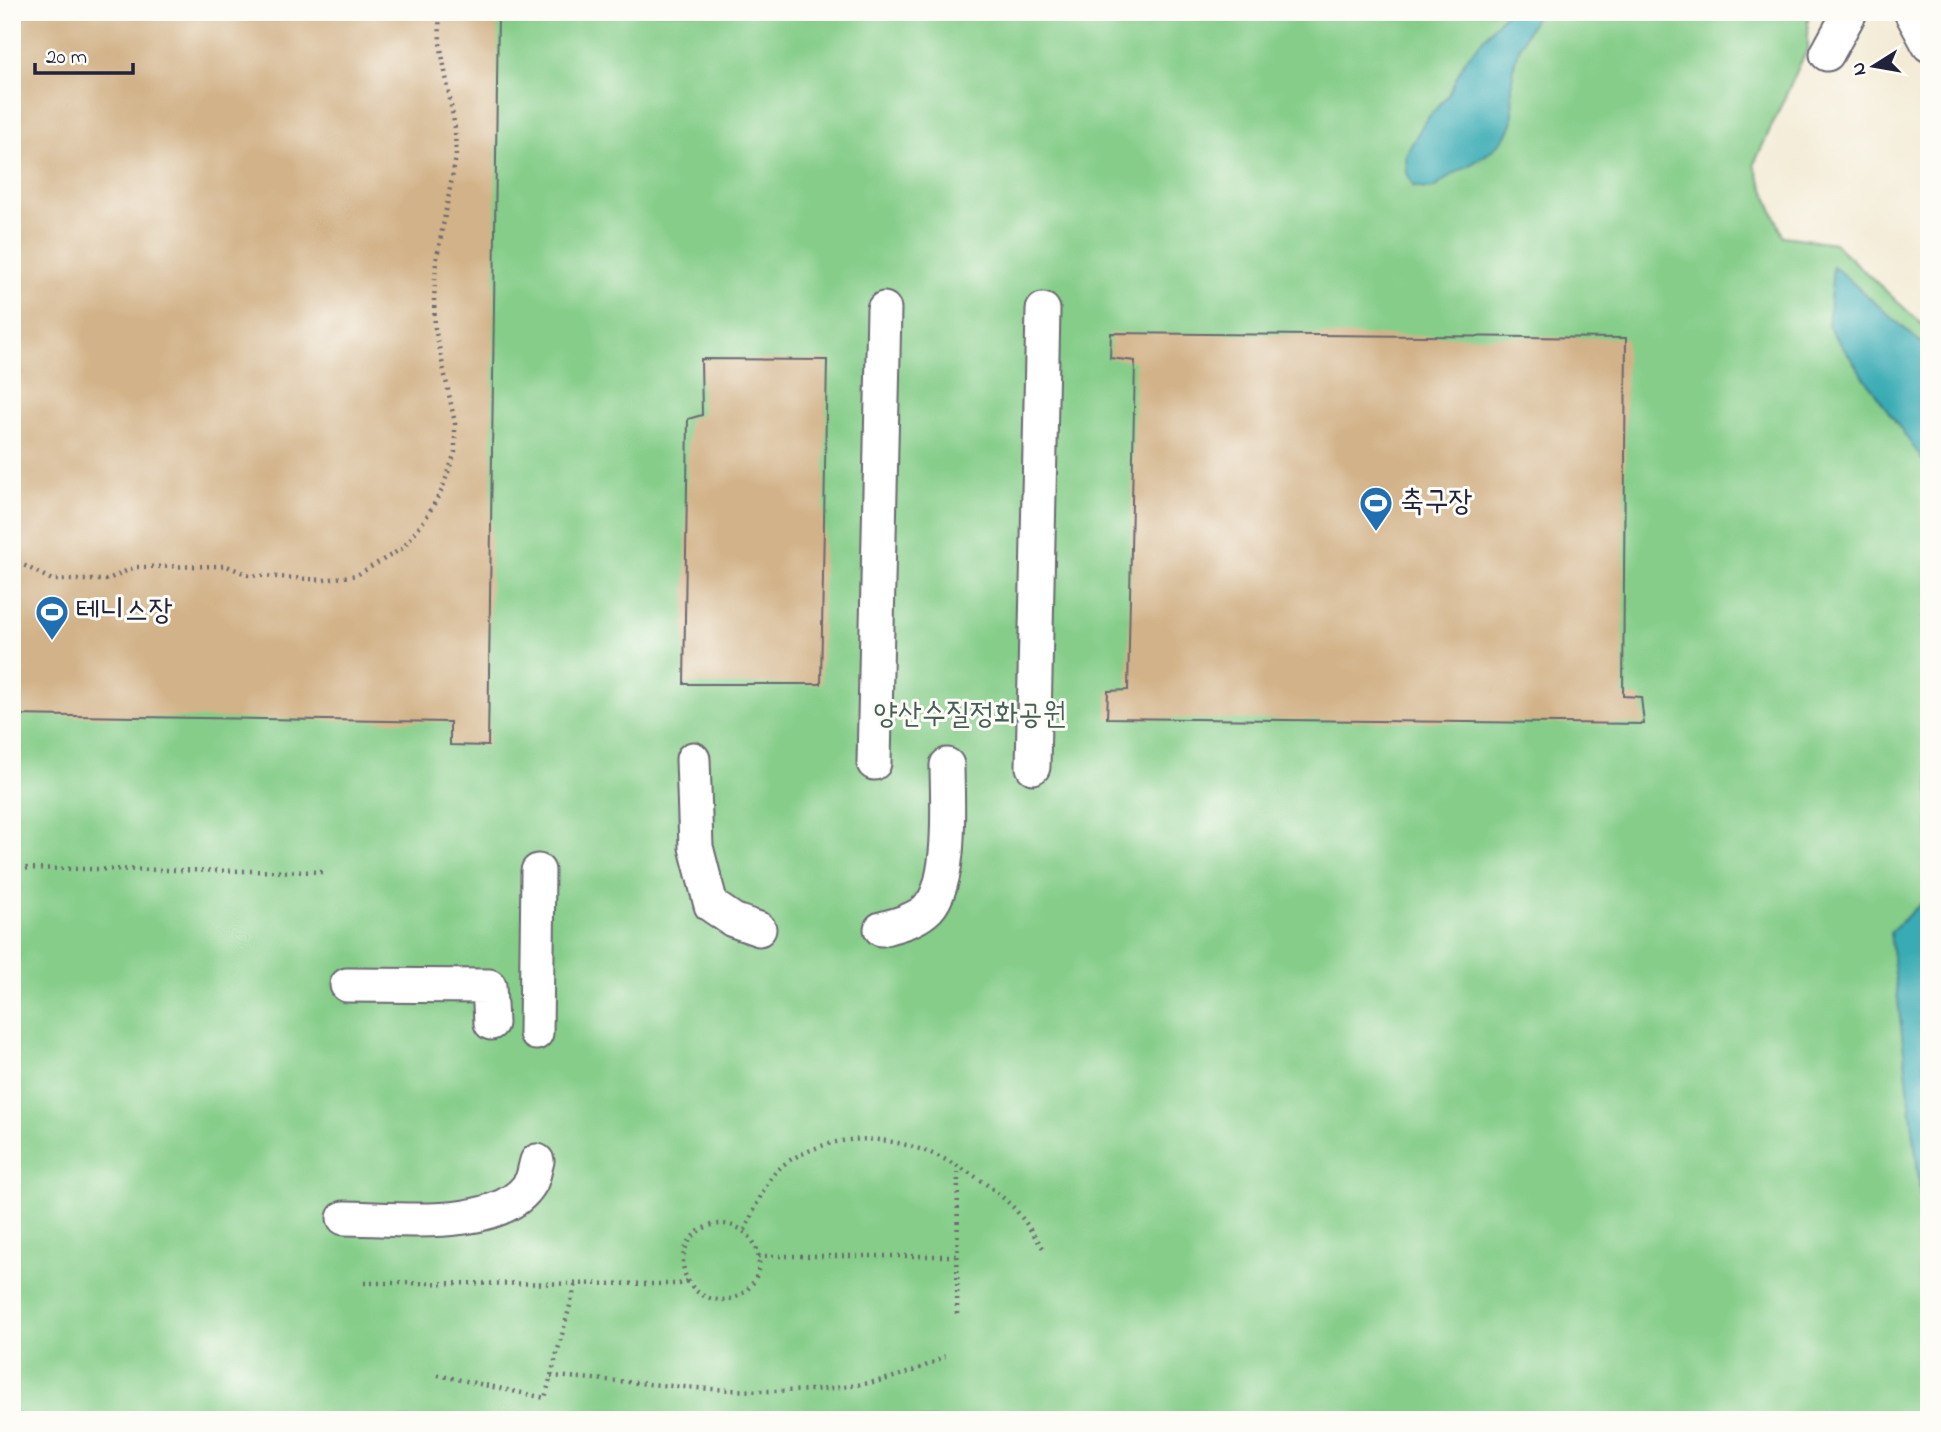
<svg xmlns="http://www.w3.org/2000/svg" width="1941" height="1432" viewBox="0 0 1941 1432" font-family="'Indie Flower','Poor Story',sans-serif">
	<rect width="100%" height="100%" fill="#fdfcf7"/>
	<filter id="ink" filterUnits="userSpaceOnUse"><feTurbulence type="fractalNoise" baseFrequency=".0143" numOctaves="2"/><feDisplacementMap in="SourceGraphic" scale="14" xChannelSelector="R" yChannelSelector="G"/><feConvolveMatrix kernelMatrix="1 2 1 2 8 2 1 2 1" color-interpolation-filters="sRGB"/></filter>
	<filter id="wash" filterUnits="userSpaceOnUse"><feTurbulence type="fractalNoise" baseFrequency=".00686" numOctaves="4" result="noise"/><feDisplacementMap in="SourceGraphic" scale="28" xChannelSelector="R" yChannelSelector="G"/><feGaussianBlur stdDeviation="1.57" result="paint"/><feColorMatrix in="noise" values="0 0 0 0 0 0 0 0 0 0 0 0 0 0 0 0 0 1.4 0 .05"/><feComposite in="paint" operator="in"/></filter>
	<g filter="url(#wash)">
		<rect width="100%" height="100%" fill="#f3ebd6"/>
		<polygon fill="#85cd89" stroke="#547862" stroke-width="2" points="12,12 1808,12 1808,47 1754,164 1783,236 1834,243 1929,331 1929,1420 12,1420"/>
		<g fill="#39abb4" stroke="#2e6678" stroke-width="2">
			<path d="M1506 12H1538C1529 28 1517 49 1514 66 1510 83 1513 98 1513 115 1513 143 1476 162 1455 173 1435 184 1439 194 1413 186L1407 173 1406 154 1425 121 1448 95 1465 60Z"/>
			<polygon points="1833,266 1929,350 1929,469 1828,326"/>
			<polygon points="1929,891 1929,1267 1890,932 1925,900"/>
		</g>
		<g id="blocks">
			<g fill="#d2b288">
				<polygon points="12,12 498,12 488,746 450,745 450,722 12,715"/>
				<polygon points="1111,333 1626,338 1623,696 1641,697 1644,724 1107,718 1108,691 1128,690 1135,361 1110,358"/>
				<polygon points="701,359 827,360 821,684 684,684 688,419 702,415"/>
			</g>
		</g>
	</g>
	<g filter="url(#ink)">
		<use href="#blocks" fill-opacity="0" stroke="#6b6871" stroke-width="2"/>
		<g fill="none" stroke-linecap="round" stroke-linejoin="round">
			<defs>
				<g id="minor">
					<polyline points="1911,12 1929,45"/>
					<polyline points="1827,54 1850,12"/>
					<polyline points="693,759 696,847 711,905 733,920 759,929"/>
					<polyline points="874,763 884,309"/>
					<polyline points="1033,767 1043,310"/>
					<path d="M881 929C896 925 913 921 925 911 954 889 947 798 947 765"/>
					<polyline points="347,985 489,986 491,1023"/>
					<polyline points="536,1033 538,871"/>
					<path d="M344 1218C394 1218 502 1233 531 1182 534 1176 535 1167 537 1161"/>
				</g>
			</defs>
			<use href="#minor" stroke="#6b6871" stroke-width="37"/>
			<g stroke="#6b6871" stroke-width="4.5" stroke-dasharray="2 5" stroke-linecap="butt">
				<polyline points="12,559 52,580 106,580 135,567 227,566 248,575 324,580 357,575 403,548 426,518 442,490 455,452 455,423 435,328 434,301 436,262 456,157 455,128 440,43 439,12"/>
				<polyline points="12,868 325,872"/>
				<circle cx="721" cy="1262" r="38"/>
				<path d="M745 1230C754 1211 762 1189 775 1173 786 1160 801 1154 816 1148 883 1122 961 1158 1011 1205 1023 1217 1033 1234 1043 1248"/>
				<polyline points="758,1256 957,1256"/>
				<polyline points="364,1283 679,1284 688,1281"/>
				<polyline points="957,1314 958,1169"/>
				<polyline points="438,1375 545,1398 576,1283"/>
				<path d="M551 1376C668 1382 840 1416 945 1356"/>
			</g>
			<use href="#minor" stroke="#fff" stroke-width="33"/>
		</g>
	</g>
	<defs>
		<symbol id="stadium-pin" viewBox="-11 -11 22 30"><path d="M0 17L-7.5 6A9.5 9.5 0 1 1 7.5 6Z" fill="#1f6fb2" stroke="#fdfcf7"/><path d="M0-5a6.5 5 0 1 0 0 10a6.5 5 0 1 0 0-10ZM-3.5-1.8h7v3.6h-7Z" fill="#fff"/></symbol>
	</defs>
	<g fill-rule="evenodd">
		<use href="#stadium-pin" x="1357" y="484" width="38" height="52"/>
		<use href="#stadium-pin" x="33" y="593" width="38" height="52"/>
	</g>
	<g text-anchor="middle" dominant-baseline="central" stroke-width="6" stroke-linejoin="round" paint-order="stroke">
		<g font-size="30" fill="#22223b" stroke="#fdfcf7" text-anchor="start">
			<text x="1400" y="503">축구장</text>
			<text x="76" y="612">테니스장</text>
		</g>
		<g font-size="30" fill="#455e56" stroke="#fdfcf7">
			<text x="970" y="716">양산수질정화공원</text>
		</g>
	</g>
	<rect width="1941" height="1432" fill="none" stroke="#fdfcf7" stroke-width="42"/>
	<g transform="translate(1874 66) rotate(259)" stroke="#fdfcf7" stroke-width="5" paint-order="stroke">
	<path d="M0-5L12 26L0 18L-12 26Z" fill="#22223b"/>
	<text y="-10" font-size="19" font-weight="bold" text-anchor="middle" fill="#22223b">N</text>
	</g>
	<path d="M35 63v10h98v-10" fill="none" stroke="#22223b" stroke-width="3.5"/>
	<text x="46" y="63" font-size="21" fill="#22223b" stroke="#fdfcf7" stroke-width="5" paint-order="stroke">20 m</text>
</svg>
